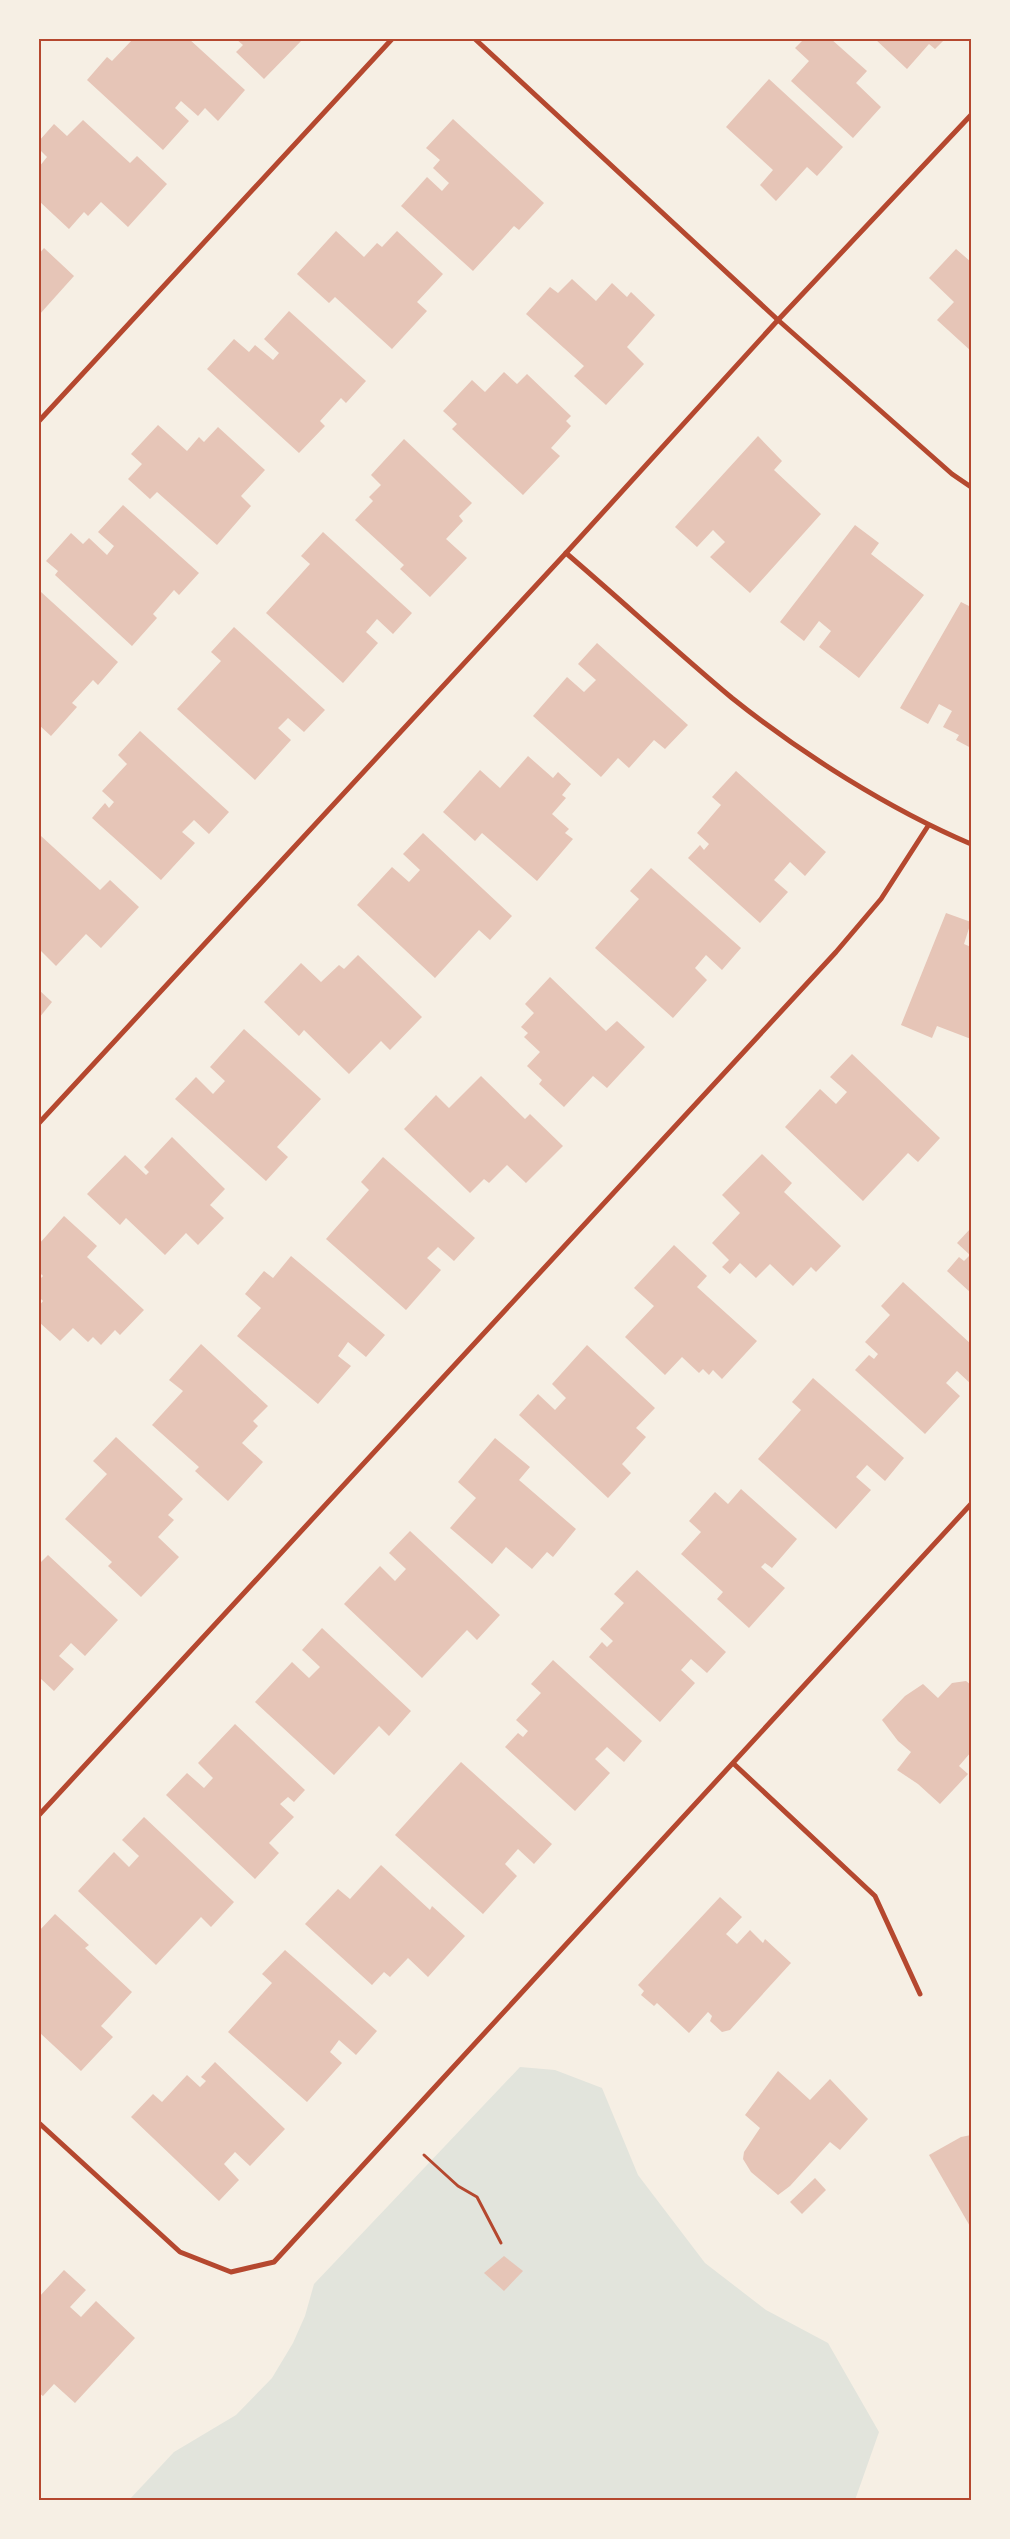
<svg xmlns="http://www.w3.org/2000/svg" width="1010" height="2539" viewBox="0 0 1010 2539" font-family="'DM Sans',sans-serif">
	<rect width="100%" height="100%" fill="#f6efe4"/>
	<polygon fill="#e2e4dc" points="520,2067 555,2070 602,2088 638,2175 705,2263 766,2310 828,2343 879,2432 855,2500 129,2500 174,2452 236,2415 272,2378 293,2343 305,2316 314,2284"/>
	<g fill="#e6c5b7">
		<polygon points="133,39 189,39 245,90 218,121 205,108 198,116 181,101 175,108 189,121 163,150 87,80 107,57 112,61"/>
		<polygon points="236,39 303,39 264,79 236,52 243,45"/>
		<polygon points="804,39 831,39 867,71 856,83 881,107 853,138 791,81 809,61 795,48"/>
		<polygon points="875,39 945,39 935,49 929,44 907,69"/>
		<polygon points="769,79 843,147 817,176 807,167 776,201 760,185 773,170 726,127"/>
		<polygon points="453,119 544,203 519,230 514,226 473,271 401,206 427,177 442,191 449,183 433,168 440,160 426,148"/>
		<polygon points="83,120 130,163 137,156 167,184 128,227 101,202 88,216 84,212 69,229 39,201 39,167 47,157 39,149 39,141 54,124 67,136"/>
		<polygon points="336,231 364,257 377,243 382,247 397,231 443,274 417,302 427,311 392,349 335,297 329,303 297,274"/>
		<polygon points="44,248 74,276 39,315 39,254"/>
		<polygon points="956,249 971,262 971,351 937,320 954,302 929,278"/>
		<polygon points="572,279 596,301 612,283 627,297 631,292 655,315 627,347 644,364 606,405 574,376 584,366 526,314 550,287 558,293"/>
		<polygon points="289,311 366,381 346,403 341,398 320,421 325,426 299,453 207,369 234,339 249,352 255,345 273,360 279,353 264,339"/>
		<polygon points="504,372 517,384 527,374 571,416 566,421 571,426 551,448 560,456 523,495 452,429 457,424 443,411 472,380 485,392"/>
		<polygon points="158,425 187,451 199,437 204,442 218,427 265,470 241,496 251,506 217,545 157,492 150,499 128,479 142,464 131,454"/>
		<polygon points="758,436 782,461 774,470 821,514 750,593 710,557 725,542 713,530 697,547 675,527"/>
		<polygon points="404,439 472,503 459,516 463,521 446,539 467,558 430,597 400,569 404,565 355,520 373,501 369,497 381,485 371,475"/>
		<polygon points="123,505 199,573 179,595 174,590 153,614 157,618 132,646 55,575 58,571 46,561 71,533 83,544 89,538 107,555 114,546 98,532"/>
		<polygon points="855,525 879,543 871,554 924,595 859,678 819,647 831,631 819,621 804,641 780,622"/>
		<polygon points="323,532 412,613 393,634 377,619 366,632 378,643 343,683 266,613 310,564 301,556"/>
		<polygon points="41,592 118,662 98,685 93,680 72,703 77,707 51,736 39,725 39,595"/>
		<polygon points="961,602 971,607 971,748 956,740 959,735 943,727 952,711 939,704 928,724 900,708"/>
		<polygon points="234,627 325,710 304,732 288,718 278,728 291,740 255,780 177,709 221,661 211,652"/>
		<polygon points="597,643 688,725 665,749 654,740 629,768 618,758 601,777 533,716 567,677 584,692 596,680 578,664"/>
		<polygon points="140,731 229,812 209,834 194,820 182,832 195,843 161,880 92,818 105,803 109,808 114,802 102,791 127,764 118,755"/>
		<polygon points="528,756 553,778 558,772 571,784 562,795 566,798 552,814 569,829 565,833 573,839 537,881 482,833 475,841 443,812 480,770 500,788"/>
		<polygon points="736,771 826,852 805,876 790,862 774,880 788,892 760,923 688,858 700,845 704,850 709,844 697,833 721,805 712,797"/>
		<polygon points="423,833 512,916 490,940 479,930 435,978 357,905 392,867 409,882 420,870 403,854"/>
		<polygon points="41,836 100,890 110,880 139,907 101,948 86,934 56,966 39,949 39,839"/>
		<polygon points="651,868 741,948 722,970 706,955 695,968 707,980 673,1018 595,948 639,899 630,891"/>
		<polygon points="946,913 971,922 964,944 971,947 971,1039 937,1026 932,1038 901,1025"/>
		<polygon points="358,955 422,1017 390,1050 381,1041 349,1074 304,1030 299,1036 264,1002 301,963 321,982 339,965 344,969"/>
		<polygon points="550,977 606,1031 617,1021 645,1047 607,1088 593,1076 564,1107 539,1084 542,1080 527,1066 540,1052 524,1037 528,1033 521,1027 534,1013 525,1004"/>
		<polygon points="39,990 52,1002 39,1018"/>
		<polygon points="244,1029 321,1099 277,1147 288,1157 266,1181 175,1099 196,1077 213,1094 225,1081 210,1067"/>
		<polygon points="852,1054 940,1138 918,1162 908,1153 863,1201 785,1127 820,1089 836,1104 847,1092 830,1077"/>
		<polygon points="481,1076 525,1119 530,1114 563,1146 526,1183 507,1165 489,1183 484,1179 470,1193 404,1129 436,1095 449,1108"/>
		<polygon points="172,1137 225,1189 210,1205 224,1218 198,1245 186,1233 165,1255 126,1218 120,1225 87,1194 125,1155 146,1175 149,1172 144,1167"/>
		<polygon points="762,1154 792,1183 784,1192 841,1246 816,1272 811,1267 793,1286 770,1264 756,1278 740,1263 730,1274 722,1267 729,1260 712,1243 740,1213 722,1195"/>
		<polygon points="383,1157 475,1238 454,1261 438,1247 427,1258 441,1270 406,1310 326,1239 369,1190 361,1182"/>
		<polygon points="64,1216 97,1246 87,1257 144,1310 120,1335 115,1330 101,1345 93,1337 88,1342 73,1328 60,1341 39,1322 39,1306 43,1301 39,1297 39,1280 43,1276 39,1272 39,1244"/>
		<polygon points="971,1228 971,1293 947,1271 959,1257 964,1261 970,1255 957,1243"/>
		<polygon points="674,1245 707,1276 697,1287 757,1341 722,1379 713,1370 709,1375 703,1369 699,1373 682,1357 665,1375 625,1337 654,1306 634,1288"/>
		<polygon points="291,1256 385,1335 366,1357 348,1342 338,1356 351,1366 318,1404 237,1336 261,1308 245,1294 264,1271 273,1278"/>
		<polygon points="903,1282 971,1344 971,1384 957,1371 946,1383 960,1396 925,1434 855,1370 869,1355 874,1359 878,1354 865,1342 890,1315 881,1306"/>
		<polygon points="201,1344 268,1406 253,1421 258,1426 242,1443 263,1462 228,1501 195,1471 199,1467 152,1425 183,1391 169,1380"/>
		<polygon points="587,1345 655,1408 636,1428 646,1437 622,1464 631,1473 608,1498 519,1415 538,1394 555,1410 566,1398 552,1384"/>
		<polygon points="813,1378 904,1458 885,1481 867,1465 856,1477 871,1490 836,1529 758,1459 801,1410 792,1402"/>
		<polygon points="116,1437 183,1499 168,1515 174,1520 158,1537 179,1557 141,1597 108,1566 112,1562 65,1519 107,1474 93,1461"/>
		<polygon points="495,1438 530,1467 519,1480 576,1529 553,1557 547,1552 532,1569 506,1547 492,1564 450,1528 476,1498 458,1482"/>
		<polygon points="741,1489 797,1539 772,1568 765,1563 761,1567 785,1588 749,1628 717,1599 723,1592 681,1554 701,1532 689,1521 715,1492 728,1504"/>
		<polygon points="410,1531 500,1615 477,1640 467,1630 422,1678 344,1604 380,1566 395,1581 406,1569 389,1553"/>
		<polygon points="48,1555 118,1620 85,1656 71,1643 59,1656 74,1669 54,1691 39,1677 39,1574 41,1572 39,1564"/>
		<polygon points="637,1570 726,1652 707,1673 691,1659 681,1670 695,1683 660,1722 589,1657 602,1642 607,1647 613,1641 600,1629 624,1603 614,1594"/>
		<polygon points="322,1628 411,1711 389,1736 379,1726 334,1775 255,1702 292,1662 309,1678 320,1667 302,1650"/>
		<polygon points="553,1660 642,1741 624,1762 607,1747 595,1759 610,1773 575,1811 505,1747 518,1733 523,1737 528,1731 516,1720 541,1693 531,1684"/>
		<polygon points="966,1681 971,1685 971,1752 959,1766 968,1774 940,1804 918,1784 897,1770 911,1752 898,1741 882,1720 905,1696 923,1684 938,1698 952,1683"/>
		<polygon points="235,1724 305,1790 294,1802 288,1797 280,1804 294,1817 269,1843 279,1853 255,1879 166,1795 187,1773 204,1788 213,1778 198,1763"/>
		<polygon points="461,1762 552,1844 534,1864 518,1849 505,1864 517,1876 483,1914 395,1835"/>
		<polygon points="144,1817 234,1902 211,1927 201,1917 156,1965 78,1891 114,1852 129,1867 139,1856 122,1840"/>
		<polygon points="381,1865 430,1910 432,1906 465,1936 428,1977 408,1958 390,1977 384,1972 372,1985 305,1924 338,1889 350,1899"/>
		<polygon points="720,1897 742,1917 726,1934 737,1944 750,1930 763,1943 765,1939 791,1963 730,2030 722,2032 710,2021 712,2016 708,2012 689,2033 657,2003 654,2006 641,1995 644,1991 638,1985"/>
		<polygon points="55,1914 89,1945 85,1948 132,1992 101,2026 113,2037 81,2071 39,2032 39,1931"/>
		<polygon points="285,1950 377,2031 356,2055 339,2040 330,2052 342,2063 307,2102 228,2032 272,1983 262,1974"/>
		<polygon points="215,2062 285,2129 250,2166 235,2152 224,2164 239,2180 219,2201 131,2117 153,2094 162,2102 187,2075 200,2087 206,2081 201,2077"/>
		<polygon points="778,2071 810,2100 830,2079 868,2119 840,2150 830,2142 790,2186 778,2195 751,2172 743,2159 744,2152 760,2128 745,2115"/>
		<polygon points="971,2135 971,2228 929,2155 961,2137"/>
		<polygon points="815,2178 826,2190 802,2214 790,2202"/>
		<polygon points="504,2256 523,2271 504,2291 484,2273"/>
		<polygon points="64,2270 86,2290 70,2307 81,2317 96,2301 135,2338 75,2403 54,2384 43,2396 39,2393 39,2297"/>
	</g>
	<g fill="none" stroke-linecap="round" stroke-linejoin="round">
		<polyline stroke="#b5482f" stroke-width="3" points="424,2155 458,2186 477,2197 501,2243"/>
		<g stroke="#b5482f" stroke-width="5">
			<polyline points="475,39 778,320 952,474 971,487"/>
			<polyline points="39,421 392,39"/>
			<path d="M566 553C622 601 676 651 732 698 802 754 889 809 971 844"/>
			<polyline points="39,1123 566,553 778,320 971,115"/>
			<polyline points="734,1764 875,1896 920,1994"/>
			<polyline points="39,1815 836,952 881,899 928,826"/>
			<polyline points="39,2123 180,2252 231,2272 274,2262 971,1504"/>
		</g>
	</g>
	<rect width="1010" height="2539" fill="none" stroke="#f6efe4" stroke-width="80"/>
	<rect x="40" y="40" width="930" height="2459" fill="none" stroke="#b5482f" stroke-width="2"/>
</svg>
